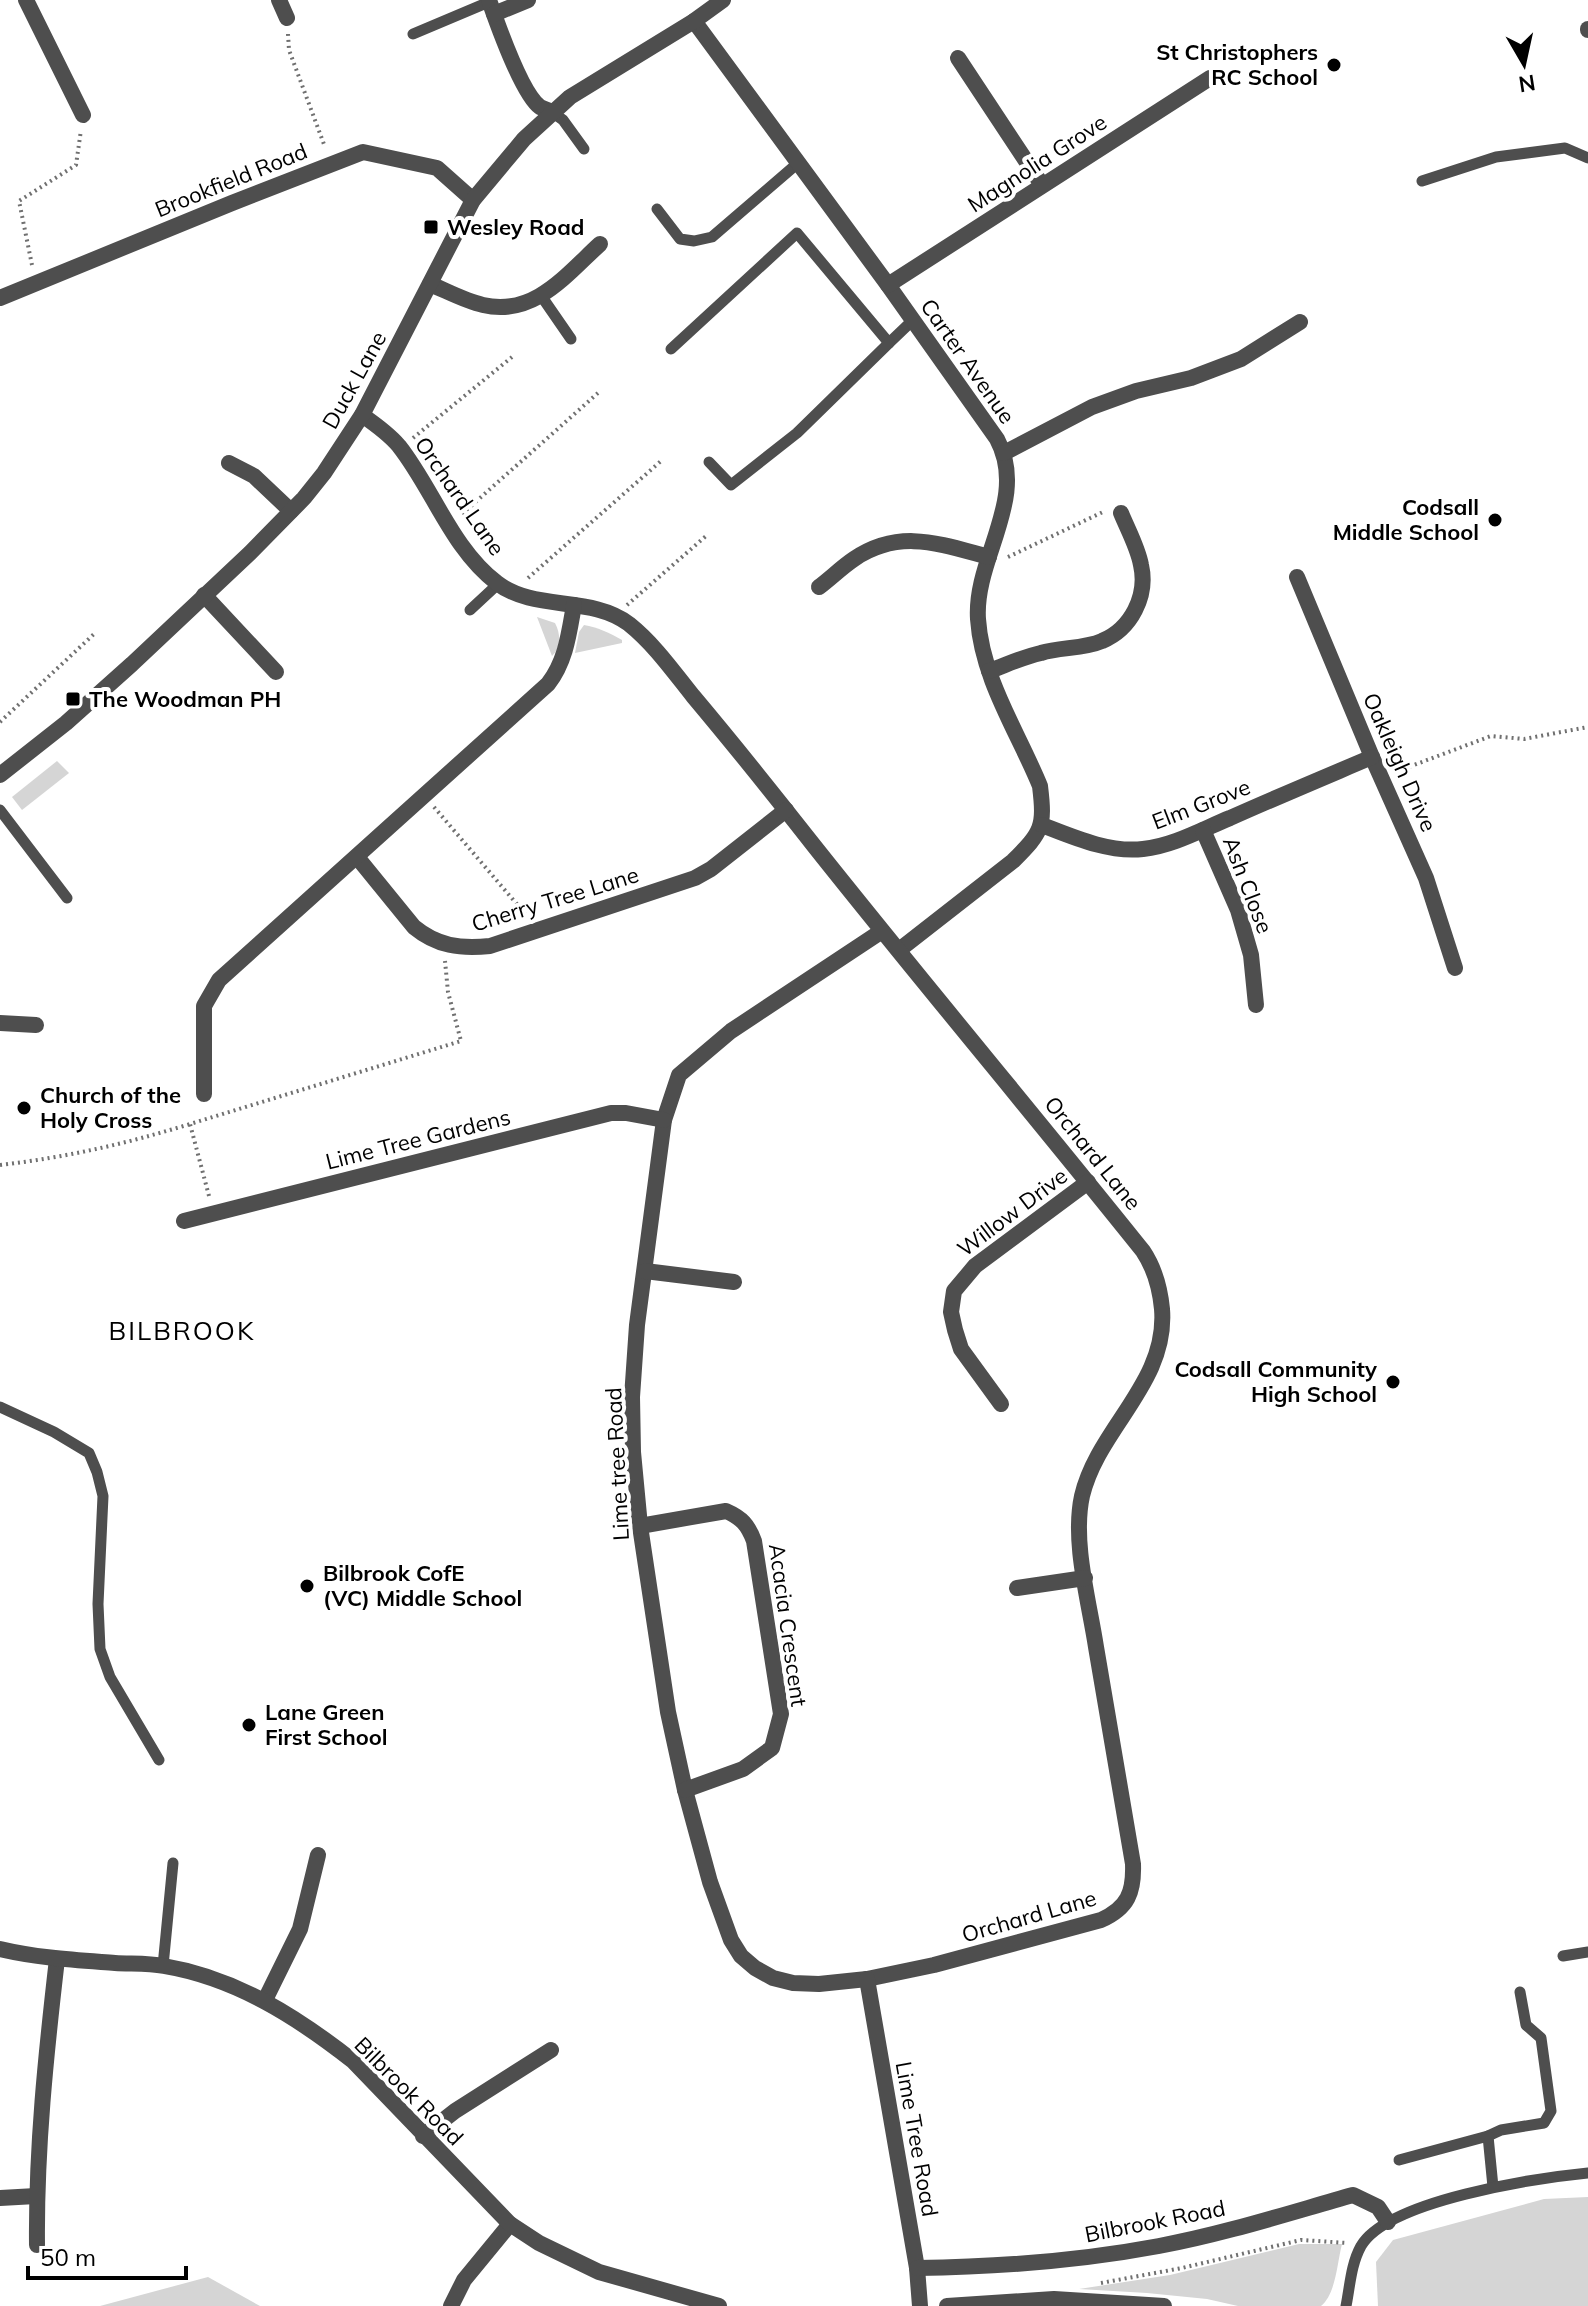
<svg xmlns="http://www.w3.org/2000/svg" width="1588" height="2306" viewBox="0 0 1588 2306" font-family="Mulish,sans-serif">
	<rect width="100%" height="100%" fill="#fff"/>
	<g fill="#d5d5d5">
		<path d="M537 617 555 623C561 634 561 648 552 656Z"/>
		<path d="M584 625C597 627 610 633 622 640V643L575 653 579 632Z"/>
		<polygon points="57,761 69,773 22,810 12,797"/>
		<polygon points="1588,2197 1588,2306 1378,2306 1376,2262 1393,2240 1544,2199"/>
		<path d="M1299 2244H1342C1337 2263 1336 2294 1321 2306H1238L1207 2299 1147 2293 1079 2289 1170 2275Z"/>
		<polygon points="208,2277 260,2306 100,2306"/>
	</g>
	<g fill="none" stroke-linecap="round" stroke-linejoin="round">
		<g stroke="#707070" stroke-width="4" stroke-dasharray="2 4" stroke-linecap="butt">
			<polyline points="288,34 289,50 325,147"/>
			<polyline points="32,265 19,201 76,165 81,130"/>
			<polyline points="413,438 512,357"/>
			<polyline points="462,514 598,393"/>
			<polyline points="1008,557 1105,511"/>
			<polyline points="528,578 661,461"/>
			<polyline points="627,605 706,536"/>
			<polyline points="0,722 94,634"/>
			<polyline points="1398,771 1491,736 1524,739 1588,727"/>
			<polyline points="434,807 527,916"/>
			<path d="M0 1165C68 1157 125 1144 190 1124"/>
			<polyline points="209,1196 190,1124 461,1041 448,992 445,961"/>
			<polyline points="1101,2283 1182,2268 1301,2240 1348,2243"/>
		</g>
		<g stroke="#4e4e4e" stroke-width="11">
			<polyline points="413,34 489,2"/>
			<polyline points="552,112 563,120 584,149"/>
			<polyline points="1422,181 1496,157 1565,148 1588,158"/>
			<polyline points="657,209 680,239 694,241 712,237 798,163"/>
			<polyline points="542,297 571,339"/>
			<polyline points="671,349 797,233 889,343 912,321"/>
			<polyline points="709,462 731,485 797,433 889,343"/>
			<polyline points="470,610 498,584"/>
			<polyline points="0,810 67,898"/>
			<polyline points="0,1407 54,1432 89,1453 97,1472 103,1496 98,1604 100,1649 110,1677 159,1760"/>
			<polyline points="1563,1956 1588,1952"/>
			<polyline points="163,1966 173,1863"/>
			<polyline points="1488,2136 1501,2130 1544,2123 1551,2111 1541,2038 1526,2025 1520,1992"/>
			<polyline points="1399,2160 1488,2136 1493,2187"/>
			<path d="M1346 2306C1350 2286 1351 2264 1361 2246 1388 2200 1537 2178 1588 2173"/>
		</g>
		<g stroke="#4e4e4e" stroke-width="16">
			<polyline points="26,0 83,115"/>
			<polyline points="279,0 287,18"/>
			<path d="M489 0C497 23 522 94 540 107 544 109 548 110 552 112"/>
			<polyline points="494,14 528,0"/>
			<path d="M694 21 888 285 997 439C1029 499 974 558 978 619 982 679 1018 732 1040 786 1045 827 1042 832 1013 861L899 950"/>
			<polyline points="1588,30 1588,29"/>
			<polyline points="958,58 1042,185"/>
			<path d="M430 284C447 291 465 301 483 305 534 317 566 275 600 244"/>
			<polyline points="888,285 1210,78"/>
			<polyline points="0,298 232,203 363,152 437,168 473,200"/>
			<path d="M362 415C375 424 389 434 399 446 433 489 452 549 497 583 535 612 591 595 629 624 654 644 673 671 693 696 735 746 775 796 815 847 923 983 1035 1116 1143 1251 1155 1269 1160 1288 1162 1309 1168 1383 1098 1428 1082 1496 1072 1542 1089 1601 1096 1647 1109 1720 1121 1792 1133 1864 1134 1892 1128 1908 1101 1920L934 1965 867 1979 819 1984 793 1983 773 1978 755 1968 741 1956 731 1940 710 1882 685 1790 668 1712 640 1526 633 1452 632 1397 637 1325 664 1120 679 1075 731 1031 882 931"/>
			<polyline points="1004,453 1092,407 1136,391 1191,378 1241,359 1300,322"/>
			<polyline points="229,463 254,476 291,511"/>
			<polyline points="1297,577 1372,757 1426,878 1455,968"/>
			<path d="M819 587C831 578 842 567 854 559 900 528 940 544 989 557"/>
			<polyline points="204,595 276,672"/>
			<path d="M989 671C1006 665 1023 657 1041 653 1060 647 1084 649 1102 641 1131 629 1148 596 1141 565 1138 548 1128 530 1121 513"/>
			<path d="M1042 825C1073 837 1109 853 1143 849 1173 846 1203 829 1230 818 1277 797 1325 777 1372 757"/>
			<polyline points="1203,830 1238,910 1251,955 1256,1005"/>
			<path d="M357 857 414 927C437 946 460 949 490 946L695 878 711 869 786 810"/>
			<polyline points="0,1023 36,1025"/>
			<path d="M204 1094V1006L219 980 548 684C566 661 569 633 574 605"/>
			<polyline points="184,1221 611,1113 626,1113 664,1120"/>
			<polyline points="645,1271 734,1282"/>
			<polyline points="1001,1404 961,1349 955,1330 951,1312 954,1291 975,1266 1088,1182"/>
			<path d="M640 1526 726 1511C742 1518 748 1525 754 1541L781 1714 772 1748 743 1769 685 1790"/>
			<polyline points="1017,1588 1085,1578"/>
			<polyline points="867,1979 917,2268 920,2306"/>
			<polyline points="265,2000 300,1929 318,1855"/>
			<polyline points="423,2136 455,2111 551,2050"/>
			<polyline points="0,2198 36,2196"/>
			<path d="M37 2245C36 2149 46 2054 57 1959"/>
			<path d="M917 2268C998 2267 1079 2261 1159 2246 1224 2234 1289 2213 1353 2195L1378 2207 1388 2222"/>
			<polyline points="451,2306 464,2280 510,2224"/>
		</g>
		<g stroke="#4e4e4e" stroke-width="16">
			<polyline points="0,775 66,723 132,664 250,553 304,498 324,473 362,415 473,200 524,139 570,97 694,21 723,0"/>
			<path d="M0 1949C38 1958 76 1960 115 1963 131 1964 148 1963 164 1966 236 1978 297 2017 353 2061L510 2224 539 2243 599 2272 719 2306"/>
			<polyline points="947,2306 1054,2299 1164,2306"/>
		</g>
	</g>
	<g fill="#000" stroke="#fff" stroke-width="3">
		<circle cx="1334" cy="65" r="8"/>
		<rect x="423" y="219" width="16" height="16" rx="4"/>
		<circle cx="1495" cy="520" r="8"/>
		<rect x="65" y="691" width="16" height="16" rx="4"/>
		<circle cx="24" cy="1108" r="8"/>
		<circle cx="1393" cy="1382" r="8"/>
		<circle cx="307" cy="1586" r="8"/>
		<circle cx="249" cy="1725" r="8"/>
	</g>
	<g text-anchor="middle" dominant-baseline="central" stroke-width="8" stroke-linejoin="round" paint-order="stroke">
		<g font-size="22" font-weight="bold" fill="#000" stroke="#fff" text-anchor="start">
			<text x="1318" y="52" text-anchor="end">St Christophers<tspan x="1318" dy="25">RC School</tspan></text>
			<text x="447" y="227">Wesley Road</text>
			<text x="1479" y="507" text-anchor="end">Codsall<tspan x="1479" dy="25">Middle School</tspan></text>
			<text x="89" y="699">The Woodman PH</text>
			<text x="40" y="1095">Church of the<tspan x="40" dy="25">Holy Cross</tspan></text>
			<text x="1377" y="1369" text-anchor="end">Codsall Community<tspan x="1377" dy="25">High School</tspan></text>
			<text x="323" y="1573">Bilbrook CofE<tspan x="323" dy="25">(VC) Middle School</tspan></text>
			<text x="265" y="1712">Lane Green<tspan x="265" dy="25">First School</tspan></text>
		</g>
		<g font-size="22" fill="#000" stroke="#fff">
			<text transform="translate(1037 163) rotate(-33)">Magnolia Grove</text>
			<text transform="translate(231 180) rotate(-22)">Brookfield Road</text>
			<text transform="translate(968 361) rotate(55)">Carter Avenue</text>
			<text transform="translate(354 380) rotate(-61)">Duck Lane</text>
			<text transform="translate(460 496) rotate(55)">Orchard Lane</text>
			<text transform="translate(1400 762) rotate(66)">Oakleigh Drive</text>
			<text transform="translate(1201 804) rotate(-21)">Elm Grove</text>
			<text transform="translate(1248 885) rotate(69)">Ash Close</text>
			<text transform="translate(555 899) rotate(-17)">Cherry Tree Lane</text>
			<text transform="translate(418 1139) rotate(-14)">Lime Tree Gardens</text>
			<text transform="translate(1093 1153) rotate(51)">Orchard Lane</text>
			<text transform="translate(1012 1212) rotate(-37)">Willow Drive</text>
			<text transform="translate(617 1464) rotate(-93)">Lime tree Road</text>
			<text transform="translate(788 1625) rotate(82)">Acacia Crescent</text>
			<text transform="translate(1029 1916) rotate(-16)">Orchard Lane</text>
			<text transform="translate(409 2091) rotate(45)">Bilbrook Road</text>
			<text transform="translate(917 2139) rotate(80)">Lime Tree Road</text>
			<text transform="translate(1155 2221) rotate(-11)">Bilbrook Road</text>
		</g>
		<g font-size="26" letter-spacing="2" fill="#000" stroke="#fff">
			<text x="182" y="1330">BILBROOK</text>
		</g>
	</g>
	<g transform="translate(1524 64) rotate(171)" stroke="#ffffff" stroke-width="6" paint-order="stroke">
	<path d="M0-6L14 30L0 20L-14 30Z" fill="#000000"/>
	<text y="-12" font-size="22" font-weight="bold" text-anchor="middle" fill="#000000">N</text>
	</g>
	<path d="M28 2266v12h158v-12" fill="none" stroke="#000000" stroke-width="4"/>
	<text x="40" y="2266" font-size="24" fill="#000000" stroke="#ffffff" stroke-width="6" paint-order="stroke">50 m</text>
</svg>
